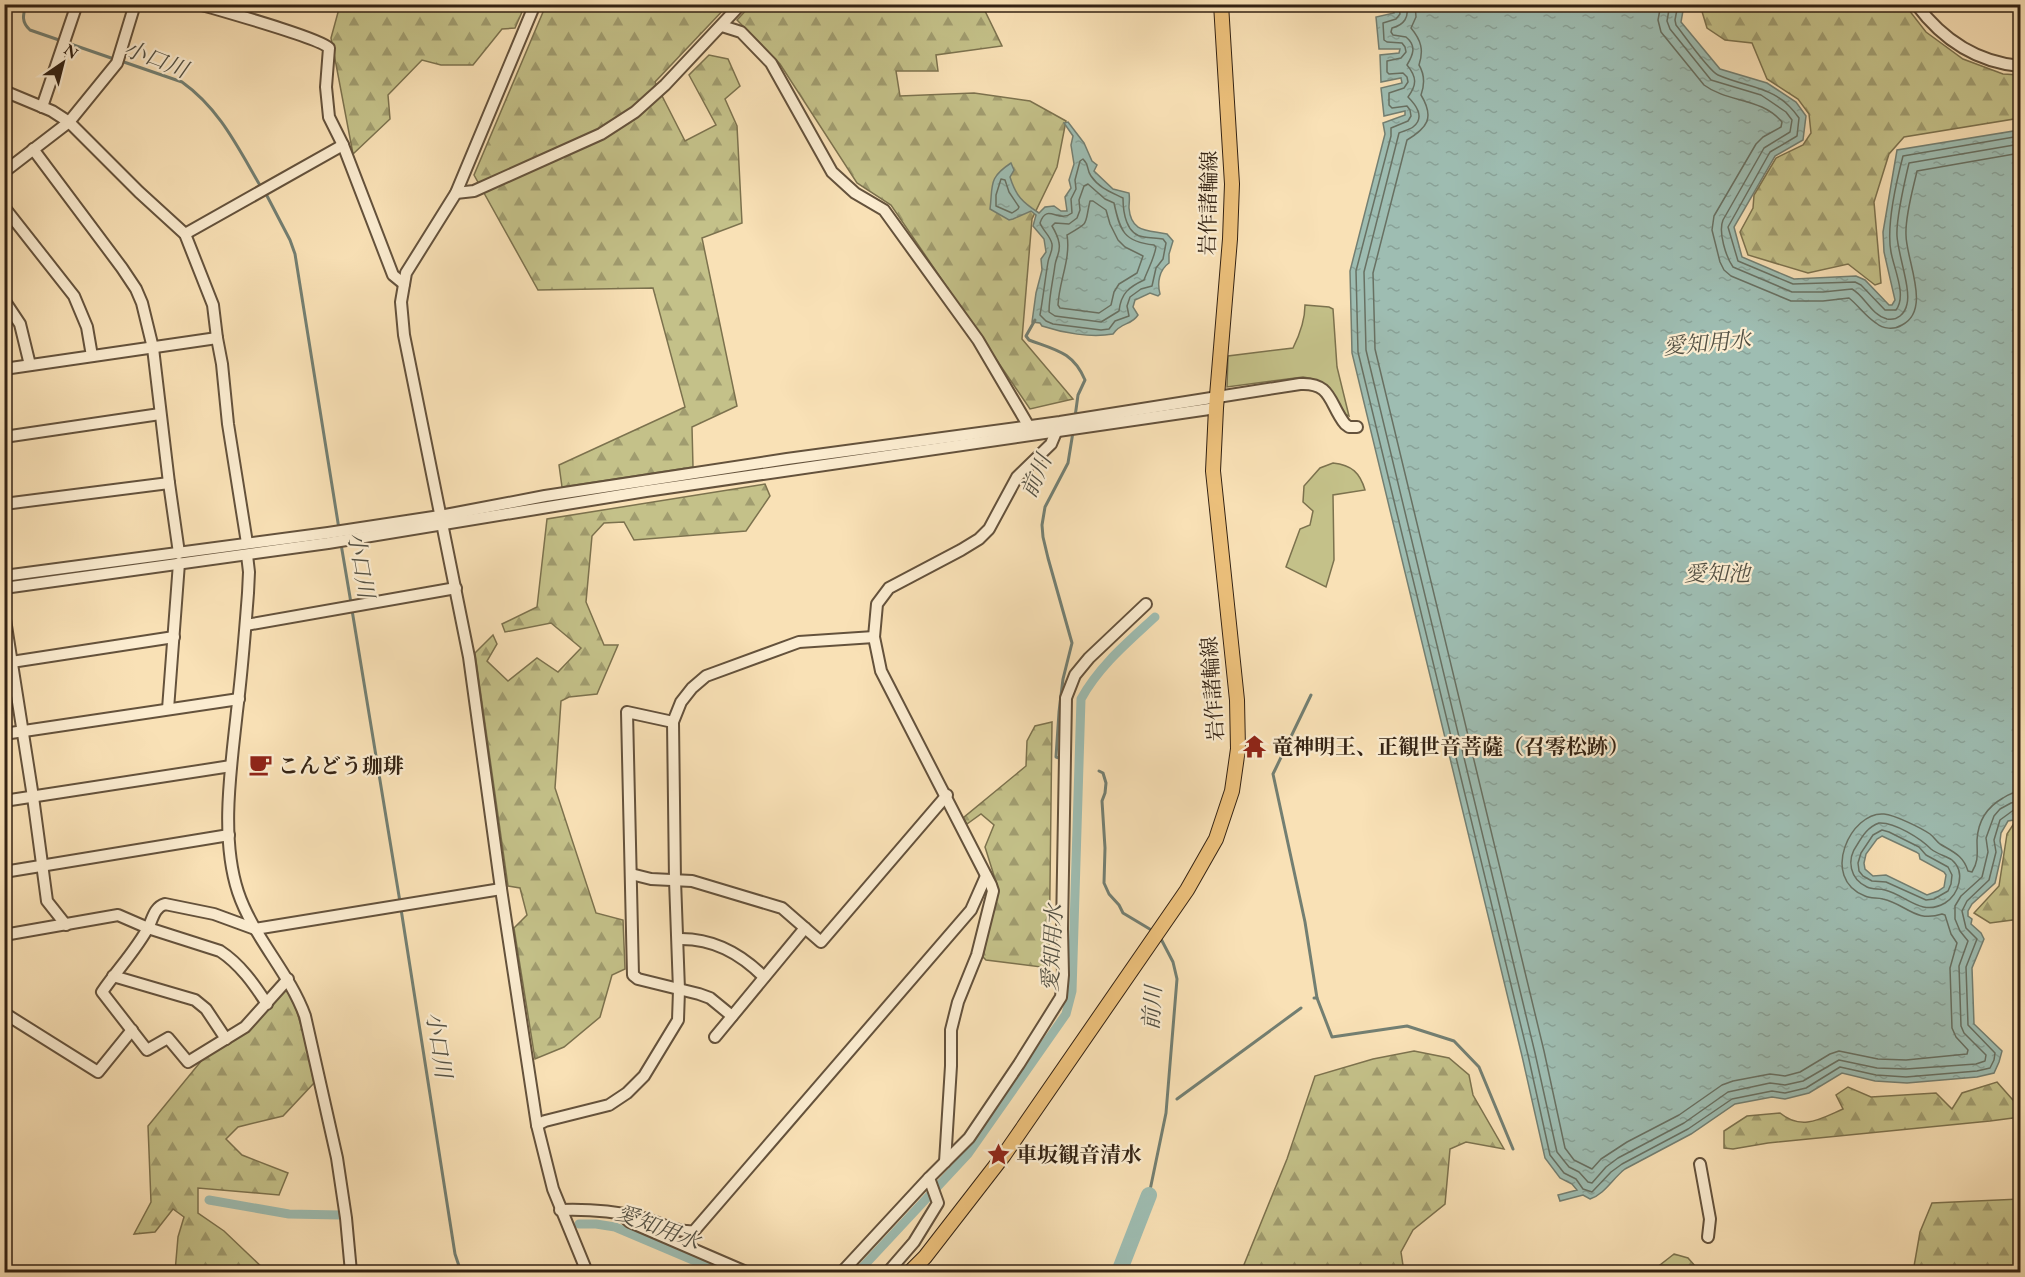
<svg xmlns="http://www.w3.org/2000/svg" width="2025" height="1277" viewBox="0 0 2025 1277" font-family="'EB Garamond','Noto Serif JP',serif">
	<defs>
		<pattern id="forest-firs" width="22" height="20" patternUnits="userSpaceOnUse" patternTransform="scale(1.5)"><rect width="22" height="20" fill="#c4c189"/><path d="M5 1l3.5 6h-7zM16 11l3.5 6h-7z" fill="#a09c6f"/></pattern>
		<pattern id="water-ripples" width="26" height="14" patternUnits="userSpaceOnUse" patternTransform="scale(1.5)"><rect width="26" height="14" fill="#9ebdb2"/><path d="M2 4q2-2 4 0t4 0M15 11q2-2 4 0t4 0" fill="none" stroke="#89a298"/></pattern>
	</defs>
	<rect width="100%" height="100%" fill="#f9e1b6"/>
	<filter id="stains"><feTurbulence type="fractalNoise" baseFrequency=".00333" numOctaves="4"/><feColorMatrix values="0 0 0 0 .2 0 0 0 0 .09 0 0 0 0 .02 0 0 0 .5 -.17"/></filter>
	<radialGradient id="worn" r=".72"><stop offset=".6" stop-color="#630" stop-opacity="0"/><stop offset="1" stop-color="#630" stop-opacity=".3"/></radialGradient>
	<g fill="#c4c189" stroke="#7c724e" stroke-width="1.5">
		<path d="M1305 305 1329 307 1333 309 1337 367 1349 416 1342 413C1333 395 1326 379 1303 377L1227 387 1228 356 1293 348C1300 334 1305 321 1305 305Z"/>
		<path d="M1333 463C1352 465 1360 473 1365 490L1333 495 1334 560 1326 587 1286 567 1300 529 1310 525 1313 511 1303 502 1304 486 1320 468Z"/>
	</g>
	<g fill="url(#forest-firs)" stroke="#7c724e" stroke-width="1.5">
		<polygon points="963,4 983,7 1002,46 936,55 938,71 896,71 900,96 974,93 1030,101 1066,121 1057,167 1032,219 1022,339 1073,399 1030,409 891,205 857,183 780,64 737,20 751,5"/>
		<polygon points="340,5 525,5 515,28 502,29 473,65 441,65 422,60 388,95 390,119 353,154 331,38"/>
		<polygon points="546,5 728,5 655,82 685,141 716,125 689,75 709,55 728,59 740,86 725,99 737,126 742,223 702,238 737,406 692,427 693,467 562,487 559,465 685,407 653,288 538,290 474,175"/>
		<polygon points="1700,5 1905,5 1926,32 1963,59 2003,74 2020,75 2020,118 1904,137 1889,154 1874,202 1881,283 1875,285 1848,264 1808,273 1748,255 1740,232 1753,208 1754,195 1776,158 1803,145 1811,133 1809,114 1798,99 1767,79 1752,43 1725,40 1707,28"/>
		<polygon points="765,484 770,496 746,531 634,540 624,522 604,523 592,536 586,602 604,645 618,645 597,694 569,697 561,701 555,788 596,913 623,920 625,969 612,975 600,1017 564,1047 535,1059 514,928 527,915 520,888 508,886 475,653 493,635 497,644 487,661 508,681 537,658 558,672 581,648 551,623 505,632 502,624 537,607 547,519"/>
		<polygon points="1052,722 1049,968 986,960 983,957 997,885 985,847 994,825 981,814 967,824 963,818 1026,766 1027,741 1035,726"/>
		<polygon points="2020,814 2020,919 1990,923 1974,913 1999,886 2007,834"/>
		<polygon points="2018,933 2020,933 2020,1084 2017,1079"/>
		<polygon points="283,991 288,991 297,1012 305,1039 314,1083 283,1116 238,1127 226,1139 242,1155 288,1173 279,1195 198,1188 198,1213 224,1231 267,1272 175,1272 178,1237 184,1217 173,1209 155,1232 134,1234 151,1202 148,1126 202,1060"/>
		<polygon points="1414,1051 1449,1058 1469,1075 1473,1095 1504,1149 1466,1142 1450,1149 1445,1204 1413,1230 1401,1252 1404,1272 1241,1272 1287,1159 1315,1076 1373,1059"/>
		<path d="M1997 1082 2020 1108V1113L2013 1118 1990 1121 1768 1143 1733 1149 1724 1148V1131L1747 1116 1780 1113C1802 1131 1820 1119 1843 1109L1836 1095 1848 1087 1871 1097 1936 1093 1952 1109 1962 1093Z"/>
		<polygon points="2020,1199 2020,1272 1913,1272 1920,1232 1932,1203"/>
		<polygon points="1674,1254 1688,1258 1695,1266 1693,1272 1651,1272"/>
	</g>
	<g fill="url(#water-ripples)" stroke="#737f72" stroke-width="1.5" fill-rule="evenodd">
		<path d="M1375 5H1684L1681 22 1720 69 1767 83 1796 102 1806 116 1803 140 1775 156 1734 227 1742 257 1794 279 1856 276 1865 280 1889 305H1892L1895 300 1884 252 1883 232 1897 150 2020 130V804L2018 815 2014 820 2008 821 2001 833 2000 841 2002 852 1995 883 1972 904 1968 911V916L1972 919 1971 924 1981 933 1984 939 1972 968 1974 1024 2002 1051 1999 1062 1994 1073 1977 1077 1907 1083 1875 1081 1842 1073 1809 1093 1785 1099 1772 1097 1735 1104 1691 1134 1625 1169C1613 1178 1605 1194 1590 1199L1583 1195 1560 1201 1558 1195 1577 1190 1572 1184 1560 1178 1545 1158 1522 1056 1352 353 1350 271 1385 134 1383 123 1405 115V111L1384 116 1381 88 1402 83 1401 78 1381 82 1380 55 1399 53 1400 49H1379L1376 17 1394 13 1393 10 1375 11ZM1882 836 1916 852 1919 854 1920 859 1944 872 1946 875 1944 887 1938 891 1927 895 1886 875 1873 876 1865 869 1864 863 1866 854 1877 839Z"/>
		<path d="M1068 122 1084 143 1092 161 1097 165 1094 171 1113 189 1129 193C1130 199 1129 202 1129 208 1131 233 1148 230 1167 234L1173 241 1169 254V263C1159 270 1157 283 1160 294L1158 296 1150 293 1135 300 1133 307 1138 315C1131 326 1122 321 1113 334 1091 338 1063 333 1042 326L1040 323 1032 322 1036 293 1042 270 1041 259 1046 252 1044 239 1033 226 1036 215 1031 211 1013 219 1009 220 990 209C993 185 988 178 1011 163L1014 170 1010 177C1016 196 1022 202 1039 213L1045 207 1054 206 1061 211H1067L1065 197 1071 188 1069 180 1074 164 1071 145 1073 136 1064 123Z"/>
	</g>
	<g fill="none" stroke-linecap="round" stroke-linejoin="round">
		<g stroke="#687062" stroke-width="1.5">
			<polyline points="1396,4 1399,8 1400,14 1396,19 1383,23 1384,40 1387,42 1402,43 1405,47 1406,52 1401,58 1387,61 1387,72 1389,74 1403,73 1407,77 1408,82 1404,88 1389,93 1389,105 1392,108 1407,106 1410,110 1411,116 1408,121 1391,128 1391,136 1356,271 1358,352 1528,1055 1550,1155 1564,1173 1576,1179 1583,1189 1592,1192 1611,1172 1622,1164 1688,1129 1732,1099 1772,1091 1785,1093 1806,1088 1840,1067 1876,1075 1906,1077 1977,1071 1990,1068 1994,1060 1995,1053 1968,1025 1966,967 1977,939 1966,928 1962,911 1967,901 1989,880 1996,852 1994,840 2000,820 2015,809 2020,809"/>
			<path d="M1406 4C1410 17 1404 25 1392 28L1391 32 1393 35 1406 37C1417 46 1413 55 1407 65 1417 77 1417 85 1408 97 1415 104 1426 117 1413 127 1409 130 1403 131 1399 133L1364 272 1366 350 1535 1053 1557 1152 1569 1167 1579 1172 1588 1182 1592 1183 1606 1167 1618 1158 1684 1123 1728 1092 1770 1083 1785 1085 1803 1081 1839 1060 1877 1068 1906 1069 1976 1064 1985 1061 1986 1055 1964 1033 1961 1026 1959 966 1968 941 1960 931 1955 919V906L1961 896 1982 877 1988 852 1986 838 1994 816 2000 809 2011 803 2020 801"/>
			<path d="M1415 4 1416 17 1411 28C1421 40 1424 50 1419 65 1425 75 1425 84 1421 95 1435 118 1427 128 1407 140L1373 273 1375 349 1544 1051 1565 1148 1574 1160 1592 1169 1601 1159 1627 1142 1679 1115 1722 1085 1733 1081 1770 1074 1785 1076 1800 1072 1830 1054 1839 1051 1878 1059 1906 1060 1967 1054 1968 1050 1956 1037 1952 1028 1950 968 1957 943 1951 934 1945 915 1942 914C1915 923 1906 904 1883 899 1877 897 1871 899 1865 896 1819 878 1851 811 1884 814 1895 815 1921 828 1930 834 1934 837 1936 841 1940 844 1953 852 1963 855 1968 871L1972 872C1979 860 1977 854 1977 840 1978 821 1987 807 2003 798 2009 794 2013 792 2020 792"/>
			<path d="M1661 4 1658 20 1661 32 1704 85C1728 103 1761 97 1782 122L1781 127 1763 137 1756 144 1714 216 1712 230 1720 262 1724 270 1731 276 1791 301H1823L1849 298C1859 306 1865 316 1876 323 1883 329 1894 330 1902 325 1932 310 1906 260 1906 235 1905 216 1913 189 1917 171L2020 153"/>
			<path d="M1670 4 1667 21 1670 29 1711 80 1761 95 1786 112 1792 120 1790 132 1764 148 1723 220C1718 232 1726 257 1733 267L1792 292H1823L1852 289C1865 296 1871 315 1887 319 1897 321 1905 314 1907 304 1911 289 1898 254 1897 236 1896 220 1905 180 1909 163L2020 144"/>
			<path d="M1678 4 1675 20 1676 25C1684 35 1709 71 1718 75 1750 89 1776 85 1799 118L1797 136 1770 152 1728 227 1738 261 1793 284 1855 282 1861 285 1885 310H1896C1907 296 1894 269 1891 252 1886 226 1896 183 1903 156L2020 136"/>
			<path d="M1083 159C1090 166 1086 169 1091 176 1099 188 1111 192 1123 198 1123 212 1126 235 1144 237 1150 238 1156 238 1163 239L1166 243 1163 259 1156 268 1152 286 1141 289 1130 297 1127 306 1129 316 1115 321 1109 329 1101 330 1053 324 1046 321 1040 315C1043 298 1045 280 1048 262 1049 255 1053 252 1052 244 1050 235 1043 231 1040 223 1047 202 1058 224 1072 213L1071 199 1076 189 1075 180 1080 161Z"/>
			<polygon points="1001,179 1005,180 1009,192 1019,207 1018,209 1012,213 996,206 996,195"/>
			<path d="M1088 184 1105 199 1114 203C1120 231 1124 242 1154 245L1156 247C1154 259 1148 269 1144 280 1129 287 1121 293 1119 311L1101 322 1055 316 1049 312C1049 296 1053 281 1055 265 1056 257 1061 252 1059 243 1058 236 1055 231 1052 226L1055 223 1069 224 1077 218 1080 210 1079 200 1084 186Z"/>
			<path d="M1090 201H1093L1106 210 1110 224 1118 240 1125 247 1143 256 1137 273 1119 284 1114 292 1111 305 1099 313 1060 308 1058 305C1059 281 1071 259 1067 235 1091 221 1084 226 1090 201Z"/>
			<path d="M1879 823C1895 822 1921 839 1931 849 1937 854 1946 856 1952 860 1966 872 1959 894 1945 903 1921 917 1906 895 1885 890 1879 888 1873 890 1867 887 1850 879 1846 860 1857 845 1863 835 1868 827 1879 823Z"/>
			<polygon points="1882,830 1889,832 1919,847 1926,855 1948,867 1952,875 1951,884 1948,891 1934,899 1926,900 1886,882 1872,881 1863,876 1859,871 1858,863 1861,853 1873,835"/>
		</g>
		<g stroke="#737f72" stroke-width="3">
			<path d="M26 4C23 15 21 22 30 30L114 59"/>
			<path d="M121 61 182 82C220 109 238 148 261 187"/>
			<polyline points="265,192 290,240 295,254 339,529"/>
			<path d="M1035 320 1026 336 1029 340C1056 350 1073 352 1085 380L1078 395 1075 417"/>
			<polyline points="341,544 351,603"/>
			<polyline points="352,610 400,902"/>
			<polyline points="1311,695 1273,774 1305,922 1317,998 1314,998"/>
			<polyline points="1059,758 1056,757 1059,712 1063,679 1072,643 1048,558 1043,537 1042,525 1045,507 1068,463 1073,432"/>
			<polyline points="1099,771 1103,773 1106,783 1105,793 1102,801 1105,848 1104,883 1109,894 1119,905 1123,913 1153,931"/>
			<polyline points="401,909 455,1254 461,1272"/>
			<polyline points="1317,998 1332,1037 1407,1026 1454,1041 1479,1067 1513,1149"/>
			<polyline points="1177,1099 1301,1008"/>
			<polyline points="1149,1195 1166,1113 1177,979 1173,962 1160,937"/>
		</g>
		<g stroke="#9ebdb2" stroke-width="9">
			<polyline points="209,1200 289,1214 340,1215"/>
			<polyline points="579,1224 596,1224 615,1227 721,1272"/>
			<path d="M858 1272 968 1154 1066 1014 1072 991 1081 699C1099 666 1128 642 1155 617"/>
		</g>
		<polyline stroke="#9ebdb2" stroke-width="16" points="1119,1272 1149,1195"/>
		<defs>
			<g id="minor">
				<path d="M199 4C219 10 320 38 329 48L326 87 329 117 343 145 393 275 404 284"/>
				<polyline points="535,4 456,193 406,273 401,302 404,335 469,657 501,889 537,1125 553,1189 587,1272"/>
				<path d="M1916 4C1942 39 1977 62 2020 66"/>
				<polyline points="722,26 741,32 771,63 832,172 855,193 884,210 978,340 1028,425"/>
				<polyline points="4,91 52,111 69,122 139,192 185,234 213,305 217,338 222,364 228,424 247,543"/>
				<polyline points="42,107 77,4"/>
				<polyline points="33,149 122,268 136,289 142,303 153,348 169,483 179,553"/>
				<polyline points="4,172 69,122 117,63 135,4"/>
				<polyline points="456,193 474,191 601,134 635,112 665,85 741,4"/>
				<polyline points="4,207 74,296 87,327 92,356"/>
				<polyline points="185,234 343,145"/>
				<polyline points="4,300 20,324 30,365"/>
				<polyline points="4,369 217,338"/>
				<polyline points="4,437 160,414"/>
				<polyline points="4,504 169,483"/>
				<path d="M247 555 249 572 248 593C245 632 242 672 237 711 231 768 220 837 238 892 253 937 289 972 305 1016L337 1158 346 1218 351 1272"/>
				<path d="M4 576 328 533 440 516 545 496 787 459 1060 422 1300 384C1332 382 1329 404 1345 424L1349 427H1357"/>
				<polyline points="4,588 328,543 646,491 1216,408"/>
				<polyline points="4,613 33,797 47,901 66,925"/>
				<polyline points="246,625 456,588"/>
				<polyline points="5,663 174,637"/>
				<polyline points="168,709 179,563"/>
				<polyline points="673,722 627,712 633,975 638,979 699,994 710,998 732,1016"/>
				<polyline points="4,734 239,699"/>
				<polyline points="4,801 231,766"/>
				<polyline points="4,872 229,835"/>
				<polyline points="631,874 651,879 692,881 782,908 821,942 947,795"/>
				<path d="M4 935 118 915 148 928 220 951C240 964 254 984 267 1004"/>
				<path d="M678 939C713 938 740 953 764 977"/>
				<polyline points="113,976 195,1000 206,1009 226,1039"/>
				<path d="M288 979 245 1027 188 1062 168 1038 147 1050 102 992C117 970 137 949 149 926 153 917 155 907 165 904L214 914 255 929 501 889"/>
				<polyline points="4,1013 98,1072 132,1030"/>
				<polyline points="715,1037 805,928"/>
				<polyline points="537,1125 545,1121 609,1105 627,1093 644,1076 678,1020 679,990 675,880 673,722 681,702 692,688 706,676 799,642 874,637"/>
				<polyline points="945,1162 951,1066 951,1030 958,1002 977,955 993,891 991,885 881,671 874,637 877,604 889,588 961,550 979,539 989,529 1017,477 1051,444 1056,432"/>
				<polyline points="1700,1164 1710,1219 1708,1237"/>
				<path d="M560 1210C587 1209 613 1211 640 1217 658 1221 675 1233 694 1231L971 910 986 876"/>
				<polyline points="624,1217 630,1222 746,1272"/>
				<polyline points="842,1272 929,1178 969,1138 1019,1064 1061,997 1063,975 1062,929 1066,698 1075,675 1089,658 1146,604"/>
				<polyline points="888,1272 914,1242 938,1203 929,1178"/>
			</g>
			<polyline id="major" points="910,1272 925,1257 1004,1155 1187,890 1216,839 1232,791 1238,749 1237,700 1213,471 1216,408 1230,239 1232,184 1221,4"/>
		</defs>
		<use href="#minor" stroke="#64523c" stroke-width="14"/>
		<use href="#major" stroke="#332213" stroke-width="16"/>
		<use href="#minor" stroke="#fbecd0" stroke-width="10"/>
		<use href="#major" stroke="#ecc07b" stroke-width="14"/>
	</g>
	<defs>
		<symbol id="temple-bare" viewBox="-9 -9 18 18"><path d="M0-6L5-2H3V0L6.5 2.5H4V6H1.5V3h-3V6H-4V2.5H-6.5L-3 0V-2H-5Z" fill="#8f2418" stroke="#fbecd0" stroke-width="2.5" paint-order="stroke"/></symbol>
		<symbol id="cafe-bare" viewBox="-9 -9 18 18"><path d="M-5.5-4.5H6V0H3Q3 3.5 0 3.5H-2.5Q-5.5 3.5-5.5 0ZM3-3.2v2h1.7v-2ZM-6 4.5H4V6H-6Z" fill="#8f2418" stroke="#fbecd0" stroke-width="2.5" paint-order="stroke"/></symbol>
		<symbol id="sight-bare" viewBox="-9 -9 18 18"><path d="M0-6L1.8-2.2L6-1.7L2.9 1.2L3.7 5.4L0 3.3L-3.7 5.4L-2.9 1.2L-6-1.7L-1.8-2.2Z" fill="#8f2418" stroke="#fbecd0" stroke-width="2.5" paint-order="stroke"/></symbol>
	</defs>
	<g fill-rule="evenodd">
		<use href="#temple-bare" x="1238" y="730" width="33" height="33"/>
		<use href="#cafe-bare" x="244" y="748" width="33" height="33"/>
		<use href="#sight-bare" x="982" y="1138" width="33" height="33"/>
	</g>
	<g text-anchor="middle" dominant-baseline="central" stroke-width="4.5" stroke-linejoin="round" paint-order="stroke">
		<g font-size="21" fill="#332213" stroke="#fbecd0">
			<text transform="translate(1208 203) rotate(-89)">岩作諸輪線</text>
			<text transform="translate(1212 689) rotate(-94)">岩作諸輪線</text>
		</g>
		<g font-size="21" font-weight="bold" fill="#332213" stroke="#fbecd0" text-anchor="start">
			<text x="1272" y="746">竜神明王、正観世音菩薩（召零松跡）</text>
			<text x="278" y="765">こんどう珈琲</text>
			<text x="1016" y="1154">車坂観音清水</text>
		</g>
		<g font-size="22" font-style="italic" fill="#535043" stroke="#fbecd0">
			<text transform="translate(156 59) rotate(21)">小口川</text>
			<text transform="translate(1707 343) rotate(-5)">愛知用水</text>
			<text transform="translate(1036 476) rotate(-66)">前川</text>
			<text transform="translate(361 565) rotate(80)">小口川</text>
			<text x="1717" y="573">愛知池</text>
			<text transform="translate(1052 948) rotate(-87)">愛知用水</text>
			<text transform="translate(1152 1008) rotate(-86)">前川</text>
			<text transform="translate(439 1045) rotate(81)">小口川</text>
			<text transform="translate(658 1227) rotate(21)">愛知用水</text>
		</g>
	</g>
	<rect width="2025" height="1277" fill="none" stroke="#f9e1b6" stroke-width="24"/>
	<rect x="6" y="6" width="2013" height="1265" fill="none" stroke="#332213" stroke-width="3"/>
	<rect x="12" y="12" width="2001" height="1253" fill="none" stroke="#332213" stroke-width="1.5"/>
	<g transform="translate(63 63) rotate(35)" stroke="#fbecd0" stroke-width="4.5" paint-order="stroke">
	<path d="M0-4.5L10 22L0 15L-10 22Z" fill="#332213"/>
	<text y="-9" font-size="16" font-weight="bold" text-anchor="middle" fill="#332213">N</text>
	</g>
	<rect width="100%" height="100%" filter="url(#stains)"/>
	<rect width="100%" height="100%" fill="url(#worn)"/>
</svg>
